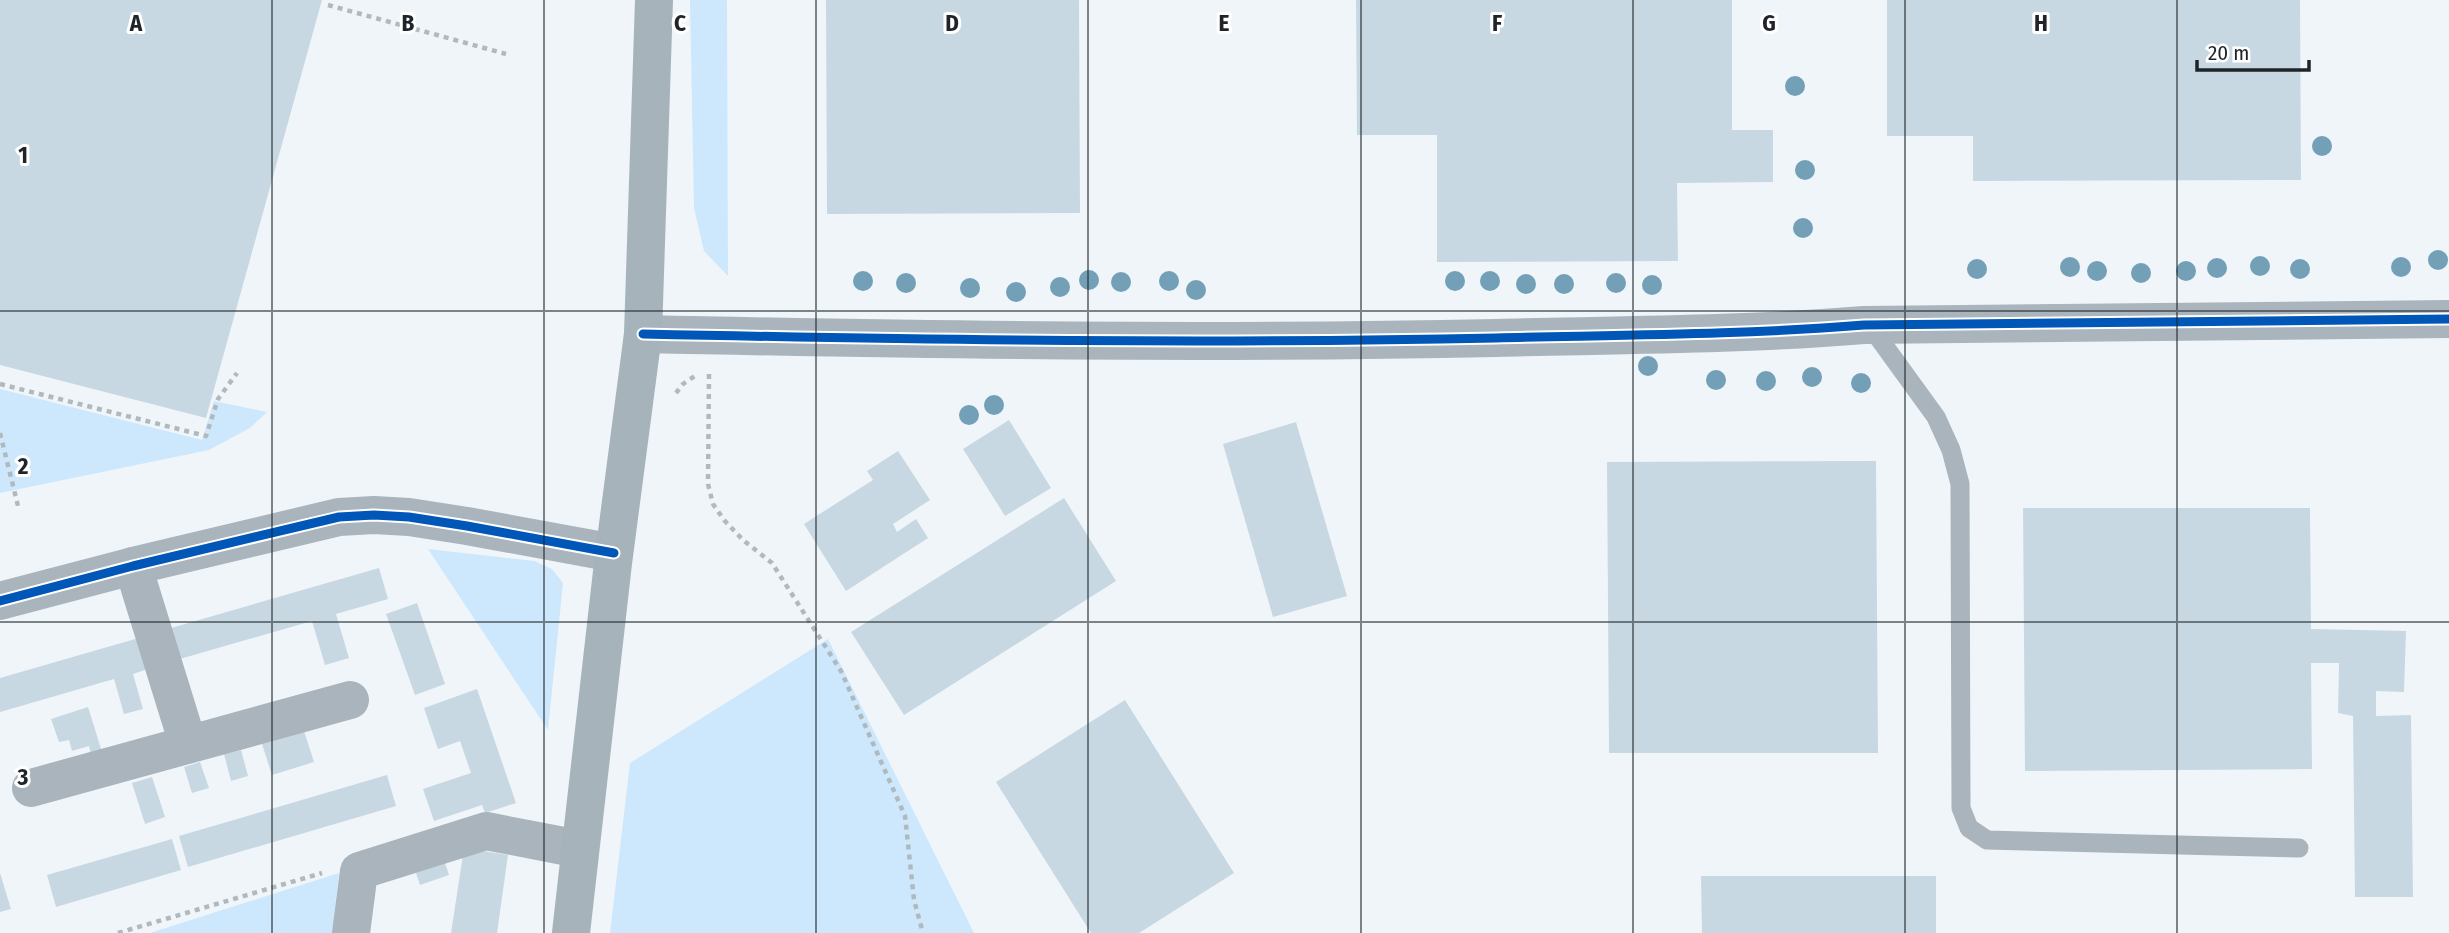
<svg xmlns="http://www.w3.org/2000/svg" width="2449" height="933" viewBox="0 0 2449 933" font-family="'Fira Sans Condensed',sans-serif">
	<rect width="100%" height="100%" fill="#f0f5fa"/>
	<g fill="#cde8fc">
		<polygon points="690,0 727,0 728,276 704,251 694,208"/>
		<polygon points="0,389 202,440 214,401 267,412 250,428 209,450 0,493"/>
		<polygon points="428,549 534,561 552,569 563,583 548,730"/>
		<polygon points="828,639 974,933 610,933 630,763"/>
		<polygon points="339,873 332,933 150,933"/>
	</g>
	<g fill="#c7d8e3">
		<polygon points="0,0 322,0 206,418 0,365"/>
		<polygon points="826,0 1079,0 1080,213 827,214"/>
		<polygon points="1356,0 1732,0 1732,130 1773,130 1773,182 1677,183 1678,261 1437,262 1437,135 1357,135"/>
		<polygon points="1887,0 2300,0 2301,180 1973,181 1973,136 1887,136"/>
		<polygon points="1009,420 1051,488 1005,516 963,449"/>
		<polygon points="1296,422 1347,596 1273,617 1223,444"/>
		<polygon points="898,451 930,500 893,524 897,532 916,519 928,538 846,591 804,524 873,480 867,471"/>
		<polygon points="1876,461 1878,753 1609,753 1607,462"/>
		<polygon points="1064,498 1116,581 904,715 851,632"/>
		<polygon points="2023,508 2310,508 2311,629 2406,631 2404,692 2376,691 2376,716 2411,715 2413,897 2355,897 2353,716 2338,713 2339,663 2311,663 2312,769 2025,771"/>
		<polygon points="379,568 388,599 336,614 349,658 325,665 312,621 180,659 171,628"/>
		<polygon points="417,603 445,684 415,695 386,614"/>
		<polygon points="142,637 151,668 133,674 143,709 124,714 114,679 0,712 0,678"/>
		<polygon points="477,689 516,803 485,813 482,805 434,821 423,789 471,773 460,741 438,749 424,708"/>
		<polygon points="1125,700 1234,873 1139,933 1091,933 996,782"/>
		<polygon points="88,707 102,752 91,755 89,746 72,751 69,740 59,742 51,719"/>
		<polygon points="303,728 314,762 272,775 261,741"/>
		<polygon points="241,750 248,776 231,781 224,754"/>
		<polygon points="200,762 209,788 192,793 184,767"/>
		<polygon points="387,775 396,806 188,867 179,836"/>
		<polygon points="152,777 165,817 145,824 132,783"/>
		<polygon points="172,839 181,870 56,907 47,875"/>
		<polygon points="464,848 508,855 497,933 451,933"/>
		<polygon points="442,854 449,875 420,885 413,864"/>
		<polygon points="0,873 11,909 0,912"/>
		<polygon points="1701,876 1936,876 1936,933 1702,933"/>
	</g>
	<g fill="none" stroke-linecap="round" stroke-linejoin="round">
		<g stroke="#b0b9be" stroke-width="4.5" stroke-dasharray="5 5" stroke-linecap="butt">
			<polyline points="328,5 506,54"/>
			<polyline points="709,374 708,484 713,504 724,520 743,540 772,563 841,671 905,816 914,900 923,933"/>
			<polyline points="0,384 206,436 218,399 237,373"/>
			<polyline points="676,393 683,384 698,374"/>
			<polyline points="0,433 19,510"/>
			<polyline points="118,933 322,873"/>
		</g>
		<polyline stroke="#a9b4bd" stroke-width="19" points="1870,326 1936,417 1951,450 1960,484 1961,808 1969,828 1987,840 2299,848"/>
		<g stroke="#a9b4bd" stroke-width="38">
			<path d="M643 334C927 340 1212 344 1496 338 1619 335 1741 335 1864 325L2449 319"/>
			<polyline points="133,566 188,744"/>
			<polyline points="0,601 133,566 339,517 374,515 409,517 467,526 614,553"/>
			<polyline points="31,788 350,700"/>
			<polyline points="351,933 359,871 486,831 579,849"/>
		</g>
		<polyline stroke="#a6b3bb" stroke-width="38" points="571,933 613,563 643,334 654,0"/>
		<defs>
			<g id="cycleway">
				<path d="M643 334C927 340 1212 344 1496 338 1619 335 1741 335 1864 325L2449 319"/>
				<polyline points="0,601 133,566 339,517 374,515 409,517 467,526 614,553"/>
			</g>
		</defs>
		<use href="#cycleway" stroke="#fff" stroke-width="13"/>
		<use href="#cycleway" stroke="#0057b8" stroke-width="9"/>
	</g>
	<g fill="#739fb7">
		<circle cx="1795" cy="86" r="10"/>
		<circle cx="2322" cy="146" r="10"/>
		<circle cx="1805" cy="170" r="10"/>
		<circle cx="1803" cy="228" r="10"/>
		<circle cx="2438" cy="260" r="10"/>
		<circle cx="2260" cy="266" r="10"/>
		<circle cx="2070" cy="267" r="10"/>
		<circle cx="2401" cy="267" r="10"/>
		<circle cx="2217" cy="268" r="10"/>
		<circle cx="1977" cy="269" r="10"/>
		<circle cx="2300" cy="269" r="10"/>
		<circle cx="2097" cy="271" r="10"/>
		<circle cx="2186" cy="271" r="10"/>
		<circle cx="2141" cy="273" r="10"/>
		<circle cx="1089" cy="280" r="10"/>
		<circle cx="863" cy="281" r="10"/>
		<circle cx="1169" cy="281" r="10"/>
		<circle cx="1455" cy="281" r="10"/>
		<circle cx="1490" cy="281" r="10"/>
		<circle cx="1121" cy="282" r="10"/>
		<circle cx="906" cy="283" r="10"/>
		<circle cx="1616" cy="283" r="10"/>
		<circle cx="1526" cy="284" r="10"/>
		<circle cx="1564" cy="284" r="10"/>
		<circle cx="1652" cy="285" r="10"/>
		<circle cx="1060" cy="287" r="10"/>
		<circle cx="970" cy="288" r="10"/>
		<circle cx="1196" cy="290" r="10"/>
		<circle cx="1016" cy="292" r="10"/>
		<circle cx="1648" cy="366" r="10"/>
		<circle cx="1812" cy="377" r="10"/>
		<circle cx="1716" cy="380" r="10"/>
		<circle cx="1766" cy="381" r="10"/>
		<circle cx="1861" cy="383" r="10"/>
		<circle cx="994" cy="405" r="10"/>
		<circle cx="969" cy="415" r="10"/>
	</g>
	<path fill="none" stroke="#1e2428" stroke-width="2" stroke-opacity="0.55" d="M272 0V933M544 0V933M816 0V933M1088 0V933M1361 0V933M1633 0V933M1905 0V933M2177 0V933M0 311H2449M0 622H2449"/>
	<g font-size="23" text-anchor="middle" font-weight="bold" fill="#1e2428" stroke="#fff" stroke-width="6" stroke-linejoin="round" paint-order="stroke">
		<text x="136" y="31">A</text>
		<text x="408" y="31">B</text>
		<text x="680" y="31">C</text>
		<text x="952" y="31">D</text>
		<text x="1224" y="31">E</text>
		<text x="1497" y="31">F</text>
		<text x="1769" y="31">G</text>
		<text x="2041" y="31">H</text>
		<text x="23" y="163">1</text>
		<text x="23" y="474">2</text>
		<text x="23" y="785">3</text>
	</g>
	<path d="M2197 60v10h112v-10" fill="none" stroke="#1e2428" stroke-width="3.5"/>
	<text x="2208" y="60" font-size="21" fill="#1e2428" stroke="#ffffff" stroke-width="5" paint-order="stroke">20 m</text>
</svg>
